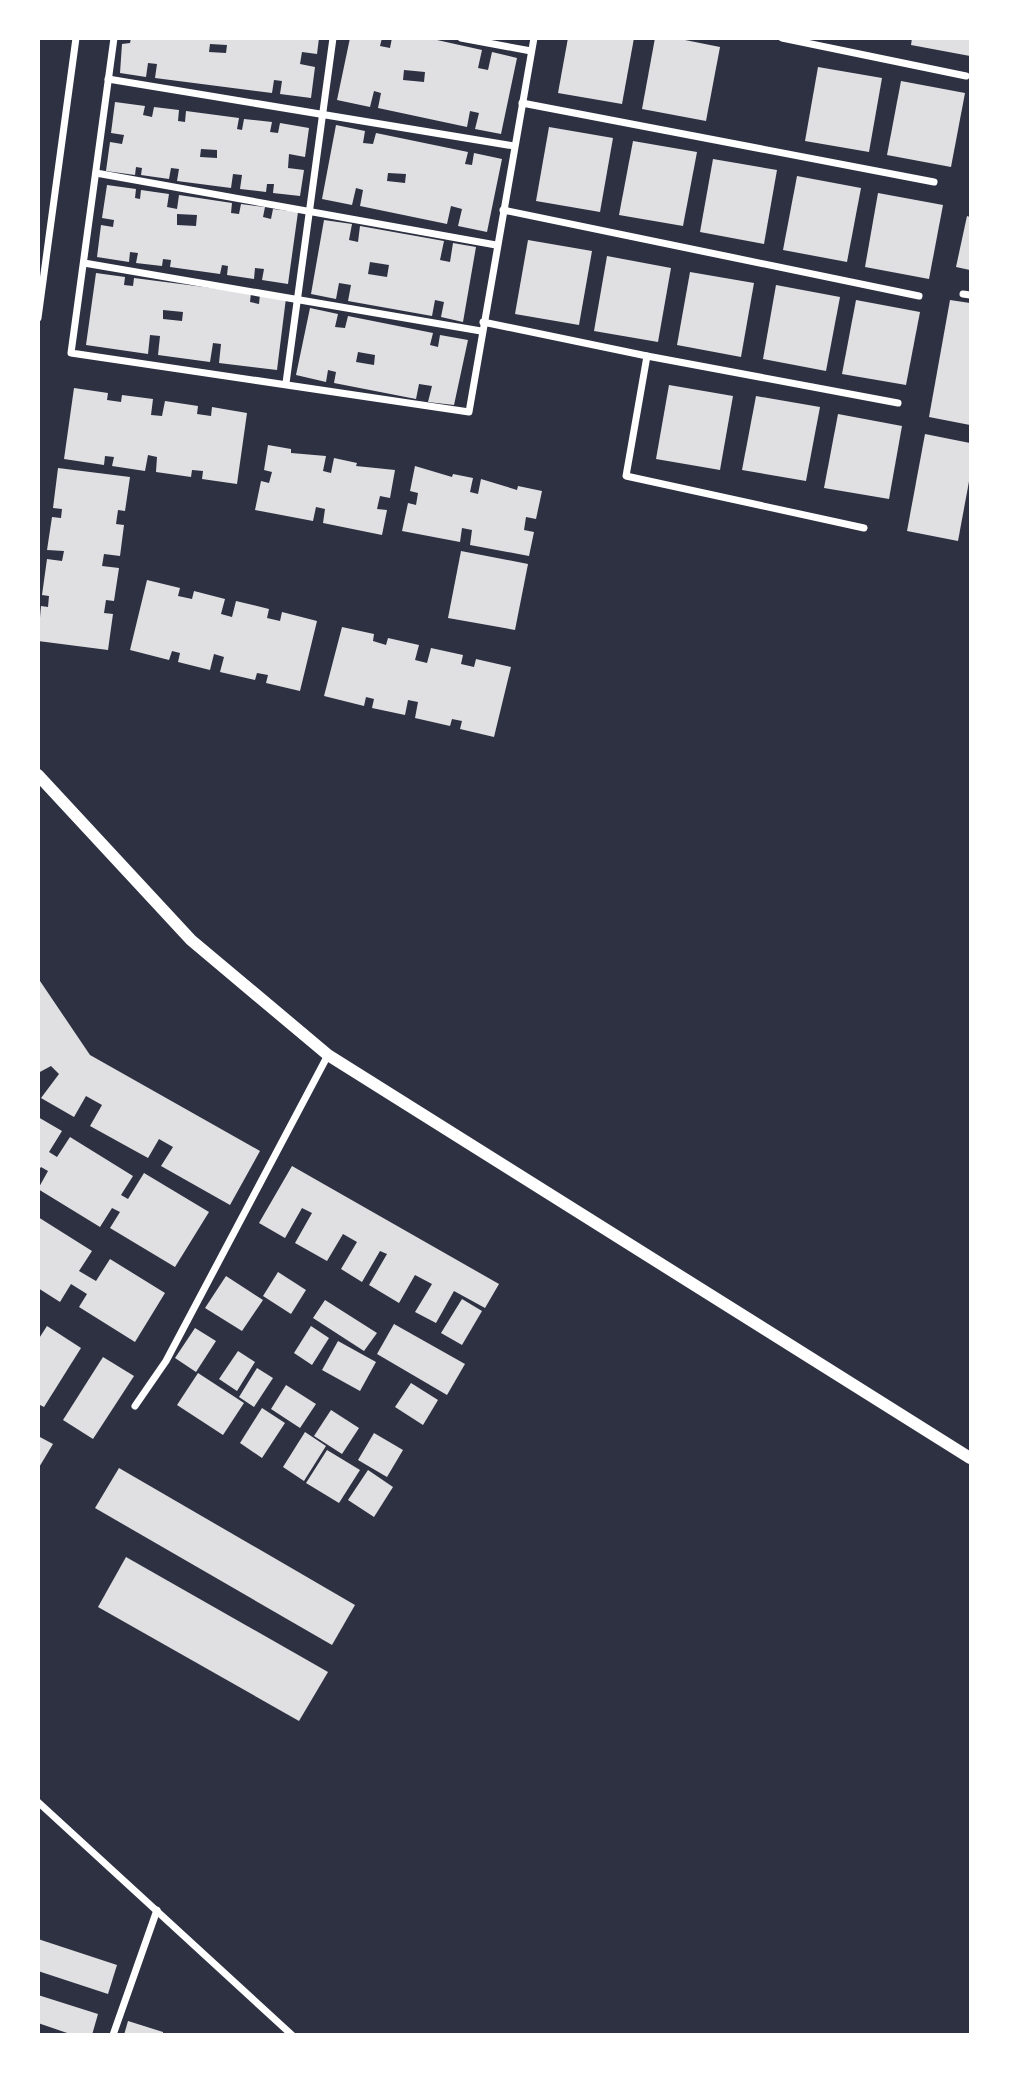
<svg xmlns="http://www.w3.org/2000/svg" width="1009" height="2073" viewBox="0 0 1009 2073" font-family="Raleway,sans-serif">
	<rect width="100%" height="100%" fill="#2d3142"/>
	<g fill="#e0e0e3" fill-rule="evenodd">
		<path d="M131 38H319L317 54 302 52 300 64 315 67 311 98 280 94 282 81 274 80 272 93 155 78 157 64 148 63 146 77 120 73 122 44 130 43ZM210 44 227 45 226 53 209 52Z"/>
		<path d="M350 38H382L380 46 390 48 392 38H428L482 50 478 68 488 70 492 52 517 58 501 134 475 129 479 113 470 111 467 127 378 108 381 93 374 91 370 107 337 100ZM404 70 425 72 424 82 403 80Z"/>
		<polygon points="568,38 634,38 622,104 558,93"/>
		<polygon points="655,38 675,38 720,47 706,121 642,109"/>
		<polygon points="912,38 970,38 970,56 911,45"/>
		<polygon points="818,67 882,78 869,152 805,141"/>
		<polygon points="901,81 965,93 951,167 887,155"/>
		<path d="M115 102 145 106 143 115 152 117 154 107 179 110 178 121 185 122 186 111 239 118 237 129 242 130 244 119 272 122 270 132 278 133 280 123 309 128 305 157 289 154 288 168 304 170 300 196 273 193 274 184H267L266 192 240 189 242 175 233 174 231 188 177 181 179 169 171 168 169 179 141 175 142 168 136 167 135 175 106 171 110 142 122 144 124 135 111 133ZM201 149 217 150V158L200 157Z"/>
		<path d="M336 125 365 131 363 143 373 144 376 133 468 152 465 164 472 165 474 153 502 159 487 232 458 226 462 209 451 206 447 224 360 206 363 190 356 188 352 205 322 199ZM388 173 406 174 405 183 387 181Z"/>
		<polygon points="549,127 613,138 600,212 536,201"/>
		<polygon points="633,141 697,152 683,226 619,215"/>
		<polygon points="713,159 777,170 764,244 700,232"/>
		<polygon points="797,176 861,188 847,262 783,250"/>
		<path d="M107 185 136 189 135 198 140 199 141 190 169 194 167 207 177 209 179 195 232 203 231 213 239 214 241 204 265 207 263 217 271 219 273 209 298 212 288 284 262 280 264 269 255 268 254 279 227 275 228 266 222 265 220 274 170 267 171 260 163 259 162 266 136 263 138 253 130 252 129 262 97 257 101 225 113 227 114 220 102 218ZM177 214 197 215 196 226 177 225Z"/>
		<polygon points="878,193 943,205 929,279 865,267"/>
		<polygon points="967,216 970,217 970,270 956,267"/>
		<path d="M324 220 352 224 349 240 358 242 360 226 444 241 440 260 450 262 453 243 476 247 463 322 441 317 444 302 435 300 432 316 348 301 351 285 339 283 336 299 311 294ZM370 262 389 265 387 277 368 274Z"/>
		<polygon points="528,240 592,251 579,325 515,314"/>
		<polygon points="607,256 671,268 658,342 594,331"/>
		<polygon points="690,272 754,283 741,357 677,345"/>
		<path d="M96 273 125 277 124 285 133 286 134 278 251 293 250 302 259 304 260 294 286 298 277 370 219 363 221 344 213 343 210 362 158 355 160 336 150 335 148 354 86 345ZM163 310 183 312 182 321 163 319Z"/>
		<polygon points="776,285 840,297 826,371 763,359"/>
		<polygon points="856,300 920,312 906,385 842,374"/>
		<polygon points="950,300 970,303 970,425 929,417"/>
		<path d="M310 308 338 314 335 327 345 328 348 316 433 333 430 345 438 347 440 335 468 340 454 405 428 402 432 386 419 384 416 399 334 383 336 372 328 370 326 382 296 375ZM358 352 375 355 374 365 356 362Z"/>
		<polygon points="669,385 733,396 720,470 656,459"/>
		<polygon points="74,388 108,393 107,400 121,402 122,395 153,399 151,415 162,416 165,401 198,406 197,414 211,416 212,407 247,413 237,484 202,479 203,471 192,470 191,477 156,472 157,457 148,455 145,471 112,466 114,457 105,456 104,465 64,459"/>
		<polygon points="756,396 820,407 806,481 742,470"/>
		<polygon points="838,414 902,426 889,499 824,488"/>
		<polygon points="925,434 970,443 970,476 958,541 907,531"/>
		<polygon points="268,445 291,449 291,453 326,456 323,471 331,473 334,458 357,463 356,466 395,470 390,498 380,496 377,509 387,510 382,535 323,523 325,509 316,507 313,521 255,510 261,481 269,483 272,472 264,470"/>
		<polygon points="415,466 452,477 453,474 473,478 470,492 478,494 481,479 517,490 518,486 542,491 536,519 526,517 524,530 534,532 529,556 470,545 472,530 462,528 460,542 402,531 408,503 416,505 418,493 410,491"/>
		<polygon points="58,468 130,477 125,511 118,510 116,524 124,525 120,556 104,554 102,566 119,568 114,601 106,600 104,613 113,614 108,650 38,641 41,606 48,607 49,596 42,595 47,559 62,561 64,551 47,550 52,517 61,518 62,509 53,508"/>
		<polygon points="461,551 528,564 515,630 448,618"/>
		<polygon points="147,580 180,588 178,596 192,599 194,591 225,599 221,614 232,617 236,601 269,609 267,618 280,621 282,612 317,621 300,691 266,683 268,675 257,673 255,680 220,672 224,657 214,654 210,670 178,662 180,653 172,651 169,660 130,650"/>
		<polygon points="342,627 374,634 373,641 386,645 388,638 419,645 415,660 427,663 431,648 463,655 461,664 474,667 476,659 511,667 494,737 460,729 462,721 452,719 450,726 415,718 418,702 408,700 405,715 372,708 374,699 366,697 364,706 324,696"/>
		<polygon points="38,978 90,1055 260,1151 230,1205 161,1166 173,1147 159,1139 148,1158 90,1126 102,1105 86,1096 74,1117 41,1098 59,1074 51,1066 38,1073"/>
		<polygon points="38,1117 62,1131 49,1152 57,1157 70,1137 133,1176 121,1195 128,1199 144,1173 209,1212 175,1267 110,1228 120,1212 112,1208 100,1227 38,1189 48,1171 41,1167 38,1171"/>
		<polygon points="292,1166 499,1284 485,1308 454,1291 436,1323 415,1312 432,1284 415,1275 399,1303 369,1285 387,1254 380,1251 362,1282 341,1269 357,1242 343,1234 327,1261 295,1243 312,1213 302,1208 285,1238 259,1223"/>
		<polygon points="38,1217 92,1251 79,1271 96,1281 110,1259 165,1293 135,1342 79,1307 87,1294 71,1284 60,1302 38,1288"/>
		<polygon points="278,1272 306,1290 291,1314 263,1296"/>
		<polygon points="226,1276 263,1300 242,1331 205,1308"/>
		<polygon points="462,1299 482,1311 462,1345 441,1333"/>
		<polygon points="325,1300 377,1333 364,1351 313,1318"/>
		<polygon points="394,1324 465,1364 447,1395 377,1354"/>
		<polygon points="47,1326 81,1348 44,1407 38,1404 38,1340"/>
		<polygon points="311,1326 329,1338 312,1365 294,1353"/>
		<polygon points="195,1328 216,1341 196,1372 175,1358"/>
		<polygon points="338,1341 376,1362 360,1391 322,1370"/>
		<polygon points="238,1351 255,1362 237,1391 219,1379"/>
		<polygon points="103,1357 134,1376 93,1439 63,1420"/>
		<polygon points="257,1368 273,1378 254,1407 239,1397"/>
		<polygon points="198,1373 244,1403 223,1435 177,1405"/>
		<polygon points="411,1383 438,1400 423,1425 395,1407"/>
		<polygon points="286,1385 316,1404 300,1428 271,1409"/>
		<polygon points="262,1408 285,1423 262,1458 240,1443"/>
		<polygon points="331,1410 359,1428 342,1454 314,1436"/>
		<polygon points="305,1432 326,1446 304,1481 283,1467"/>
		<polygon points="374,1433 403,1450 387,1477 358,1460"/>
		<polygon points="38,1436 53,1444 38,1469"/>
		<polygon points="327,1450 360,1470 339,1503 306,1483"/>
		<polygon points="119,1468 355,1605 332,1645 95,1508"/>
		<polygon points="368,1470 393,1487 374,1517 348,1500"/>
		<polygon points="126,1557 328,1672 299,1721 98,1607"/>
		<polygon points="38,1939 117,1965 108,1994 38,1971"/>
		<polygon points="38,1995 98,2014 92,2035 73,2035 38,2023"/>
		<polygon points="128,2021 163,2032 163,2035 124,2035"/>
	</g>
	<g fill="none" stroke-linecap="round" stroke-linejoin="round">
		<g stroke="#fff" stroke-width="7">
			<polyline points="114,38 71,353 469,412 534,38"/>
			<polyline points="461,38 531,51"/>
			<polyline points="782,38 966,76"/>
			<polyline points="108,79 514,146"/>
			<polyline points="522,103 934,182"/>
			<polyline points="96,173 496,245"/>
			<polyline points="503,210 919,296"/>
			<polyline points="84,263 481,331"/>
			<polyline points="963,294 970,295"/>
			<polyline points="38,318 76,38"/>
			<polyline points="483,322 647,356 626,476 864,528"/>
			<polyline points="647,356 898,403"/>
			<polyline points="286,383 333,38"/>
			<polyline points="135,1406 166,1361 328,1055"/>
			<polyline points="38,1802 292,2035"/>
			<polyline points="113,2035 157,1910"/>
		</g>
		<polyline stroke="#fff" stroke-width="12" points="38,775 191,940 328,1055 970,1458"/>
	</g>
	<rect width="1009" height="2073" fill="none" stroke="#ffffff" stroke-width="80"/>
</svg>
